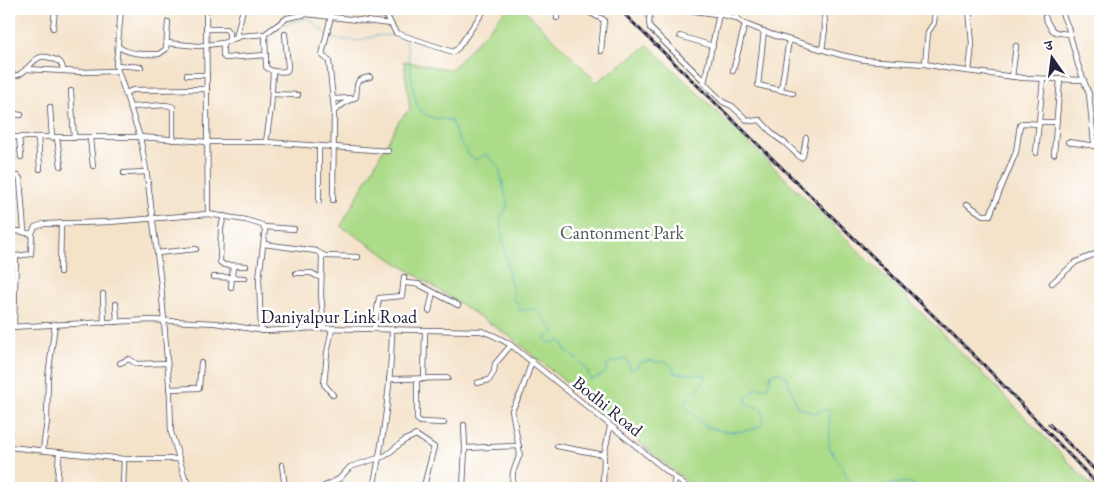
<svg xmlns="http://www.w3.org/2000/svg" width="1109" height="497" viewBox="0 0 1109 497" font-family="'EB Garamond','Noto Serif Devanagari',serif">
	<rect width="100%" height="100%" fill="#fff"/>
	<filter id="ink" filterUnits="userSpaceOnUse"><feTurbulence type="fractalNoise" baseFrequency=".02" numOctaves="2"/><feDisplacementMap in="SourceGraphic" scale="10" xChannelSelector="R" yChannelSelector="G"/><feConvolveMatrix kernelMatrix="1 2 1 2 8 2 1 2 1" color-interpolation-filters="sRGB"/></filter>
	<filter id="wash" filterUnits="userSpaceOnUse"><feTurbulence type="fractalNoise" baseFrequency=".0096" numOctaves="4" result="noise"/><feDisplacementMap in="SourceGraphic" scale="20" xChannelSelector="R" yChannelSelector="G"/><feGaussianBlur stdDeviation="1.12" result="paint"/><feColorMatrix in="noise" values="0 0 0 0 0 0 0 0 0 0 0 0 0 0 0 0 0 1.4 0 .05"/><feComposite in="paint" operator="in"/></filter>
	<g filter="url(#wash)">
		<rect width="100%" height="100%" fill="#f4e2c9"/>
		<path fill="#acdc89" stroke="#677f62" d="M507 9H524L597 82 648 45C798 191 949 337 1094 488H695L512 338 341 226 399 121 410 109 404 61 451 70Z"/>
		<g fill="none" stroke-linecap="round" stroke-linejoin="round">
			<g stroke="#48a5c7" stroke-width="1">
				<path d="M286 23 309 18 316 26 335 39 358 41 375 36 395 35 403 37 406 41C411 58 411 100 421 111 429 119 440 119 451 120 456 136 462 147 473 159H479L486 154 499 168 508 206 500 219 509 275 514 294 513 299 520 305 518 310C524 312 528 309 534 309 543 310 542 319 548 324 549 326 552 328 554 330L553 332 545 338C549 347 555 340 562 341L565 350 578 360 587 369 590 379C594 380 602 375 606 372L607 365 612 361 616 362 625 359 628 362 631 370 637 367 638 363 652 360 655 362C666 362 671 360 674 373L705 375 706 378C701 387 692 394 685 403L686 406C691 412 697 419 703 424 717 434 752 435 764 423L762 409 746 404V399L757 387 765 389 769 384 771 374 778 372 787 377 797 407 815 413 826 409 830 412 829 448 842 466 852 488"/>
				<path d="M877 488C890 485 909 477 919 488"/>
			</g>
		</g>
	</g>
	<g filter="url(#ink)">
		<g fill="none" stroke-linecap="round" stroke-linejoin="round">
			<defs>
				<g id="minor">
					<polyline points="121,9 116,65 140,137 147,175 161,284 170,396 171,432 188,488"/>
					<polyline points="206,9 208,214"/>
					<polyline points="583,9 604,20 601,51"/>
					<polyline points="646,9 650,13 649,22 650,28 703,80"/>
					<polyline points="681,9 723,15 736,18 745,24 773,35 841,55 864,60 925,64 951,69 1023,78 1084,80"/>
					<polyline points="969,9 972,44 969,71"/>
					<polyline points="1060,9 1068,27 1078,65 1089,94 1094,143 1100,153"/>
					<polyline points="368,11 387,16 396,33 453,52 458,48 485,9"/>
					<polyline points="719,14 704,83 723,102 732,106 747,120 752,121 760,120 775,136 785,143 801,158 803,156 806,138"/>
					<polyline points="331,16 322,55 329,61 334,110 333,200"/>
					<path d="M1045 17C1052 33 1053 33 1070 34"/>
					<polyline points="557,18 558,9"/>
					<polyline points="736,18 738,9"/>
					<polyline points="53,28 55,9"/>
					<polyline points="206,29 226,29 229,33 229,41"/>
					<polyline points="764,31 758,85 793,93"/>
					<path d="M265 34 266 67C271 72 280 72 287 71L288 67 285 34"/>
					<polyline points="680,36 713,46"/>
					<polyline points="236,38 243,9"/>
					<polyline points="167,43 198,46 223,43 241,36 265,34 287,18 307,14 391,24"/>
					<polyline points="223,43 223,56 225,58 266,55"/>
					<path d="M118 46C126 54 148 55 159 54L166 49 168 22"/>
					<polyline points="822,50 825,29 824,9"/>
					<polyline points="925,64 928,32 934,23 935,9"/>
					<polyline points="116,65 141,67"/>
					<polyline points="26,69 82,72 117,71"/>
					<polyline points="733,71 745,24"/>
					<polyline points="187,75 207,75"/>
					<path d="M9 76C12 76 17 76 20 74 33 67 34 51 53 59 60 61 62 63 63 70"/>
					<polyline points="1012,77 1016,46"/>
					<polyline points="781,90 789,40"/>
					<polyline points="71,91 74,138"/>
					<polyline points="125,93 133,90 207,89"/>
					<polyline points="272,94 298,95"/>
					<polyline points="334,99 350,98"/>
					<polyline points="50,107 52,138"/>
					<polyline points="130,107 167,105 173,107 173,140"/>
					<path d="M334 111 346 102 356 97C358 85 353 80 370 77"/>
					<polyline points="9,113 21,115"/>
					<polyline points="1039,122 1056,122"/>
					<polyline points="9,137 140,137 208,142 266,142 388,151"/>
					<polyline points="19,137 21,157"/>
					<polyline points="38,137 40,169"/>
					<polyline points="57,138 61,166"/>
					<polyline points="90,138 93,166"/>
					<polyline points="266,142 271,108 273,71"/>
					<polyline points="1068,142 1096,146"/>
					<polyline points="319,146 319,201"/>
					<polyline points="1036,153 1043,79"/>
					<polyline points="1054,154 1060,80"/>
					<polyline points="9,161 10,174 13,177 18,176 20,179 24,231 25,233 32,233"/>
					<polyline points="124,173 146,172"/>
					<polyline points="967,204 983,215 990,215 1016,152 1020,125 1023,123 1039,124"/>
					<polyline points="224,216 221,228 220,262 224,265 246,266"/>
					<polyline points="264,227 294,229"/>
					<polyline points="9,230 24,232"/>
					<polyline points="264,244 316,251 325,256 358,257"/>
					<polyline points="157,253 196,249"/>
					<polyline points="322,255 321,295 324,328"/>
					<polyline points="9,257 31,254 32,233 35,227 44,224 109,222 208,214 246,220 262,225 265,230 259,278 261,331"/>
					<polyline points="60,272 61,223"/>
					<polyline points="296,273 311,273 321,278"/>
					<polyline points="214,277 245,278"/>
					<polyline points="404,283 418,284 458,305"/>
					<polyline points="1052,283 1076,262 1100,252"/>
					<polyline points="231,287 233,266"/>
					<polyline points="103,294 104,323"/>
					<polyline points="116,304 117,322"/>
					<polyline points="429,311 433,292"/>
					<path d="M9 327 150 320 215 323 265 331 316 328 481 331C493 334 501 339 511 345L688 488"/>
					<polyline points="14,327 16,256"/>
					<polyline points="332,329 327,353 324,384 333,395"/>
					<polyline points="374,329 379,298 402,296 404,277"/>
					<polyline points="120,363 129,359 137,364 167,363"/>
					<polyline points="389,379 448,378"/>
					<polyline points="417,379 417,419 420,422 444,423"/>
					<polyline points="424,379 425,331"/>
					<polyline points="477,383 489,380 494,372 495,364 511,345"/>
					<polyline points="169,389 199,388 201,363"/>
					<polyline points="557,446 604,455"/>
					<polyline points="9,447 124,459 179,459"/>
					<polyline points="465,448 519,446"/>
					<polyline points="43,450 47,421 48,377 55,324"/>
					<polyline points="282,465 285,488"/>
					<polyline points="188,480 190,485 193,486 225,488"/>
					<polyline points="57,488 59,453"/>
					<polyline points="123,488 124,459"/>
					<polyline points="321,488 339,479 350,467 385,456 405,440 416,435 434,447 424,486"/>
					<path d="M373 488C384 436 391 384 392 330"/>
					<polyline points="463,488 465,448 464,425"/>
					<polyline points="512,488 513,472 520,454 512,410 521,393 532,361"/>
					<polyline points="603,488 604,455 610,427"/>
					<polyline points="673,488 675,478"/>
				</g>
			</defs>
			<use href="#minor" stroke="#423f50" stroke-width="6"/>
			<use href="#minor" stroke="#fff" stroke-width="4.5"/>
			<defs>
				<g id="rail">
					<polyline points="619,9 984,365 1100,487"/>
					<polyline points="1049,424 1100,475"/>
				</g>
			</defs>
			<use href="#rail" stroke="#22223b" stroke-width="3"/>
			<use href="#rail" stroke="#fff" stroke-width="1" stroke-dasharray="4" stroke-linecap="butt"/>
		</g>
	</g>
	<g text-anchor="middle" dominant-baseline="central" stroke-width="5" stroke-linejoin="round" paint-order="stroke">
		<g font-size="18" fill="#4b5a52" stroke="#fff">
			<text x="622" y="232">Cantonment Park</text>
		</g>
		<g font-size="18" fill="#22223b" stroke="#fff">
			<text x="339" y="316">Daniyalpur Link Road</text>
			<text transform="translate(608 406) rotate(39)">Bodhi Road</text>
		</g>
	</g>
	<rect width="1109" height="497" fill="none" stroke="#fff" stroke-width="30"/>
	<g transform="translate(1052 58) rotate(346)" stroke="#ffffff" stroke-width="4" paint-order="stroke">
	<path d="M0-4L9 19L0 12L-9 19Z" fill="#22223b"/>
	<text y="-8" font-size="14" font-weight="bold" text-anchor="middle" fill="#22223b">उ</text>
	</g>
</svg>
